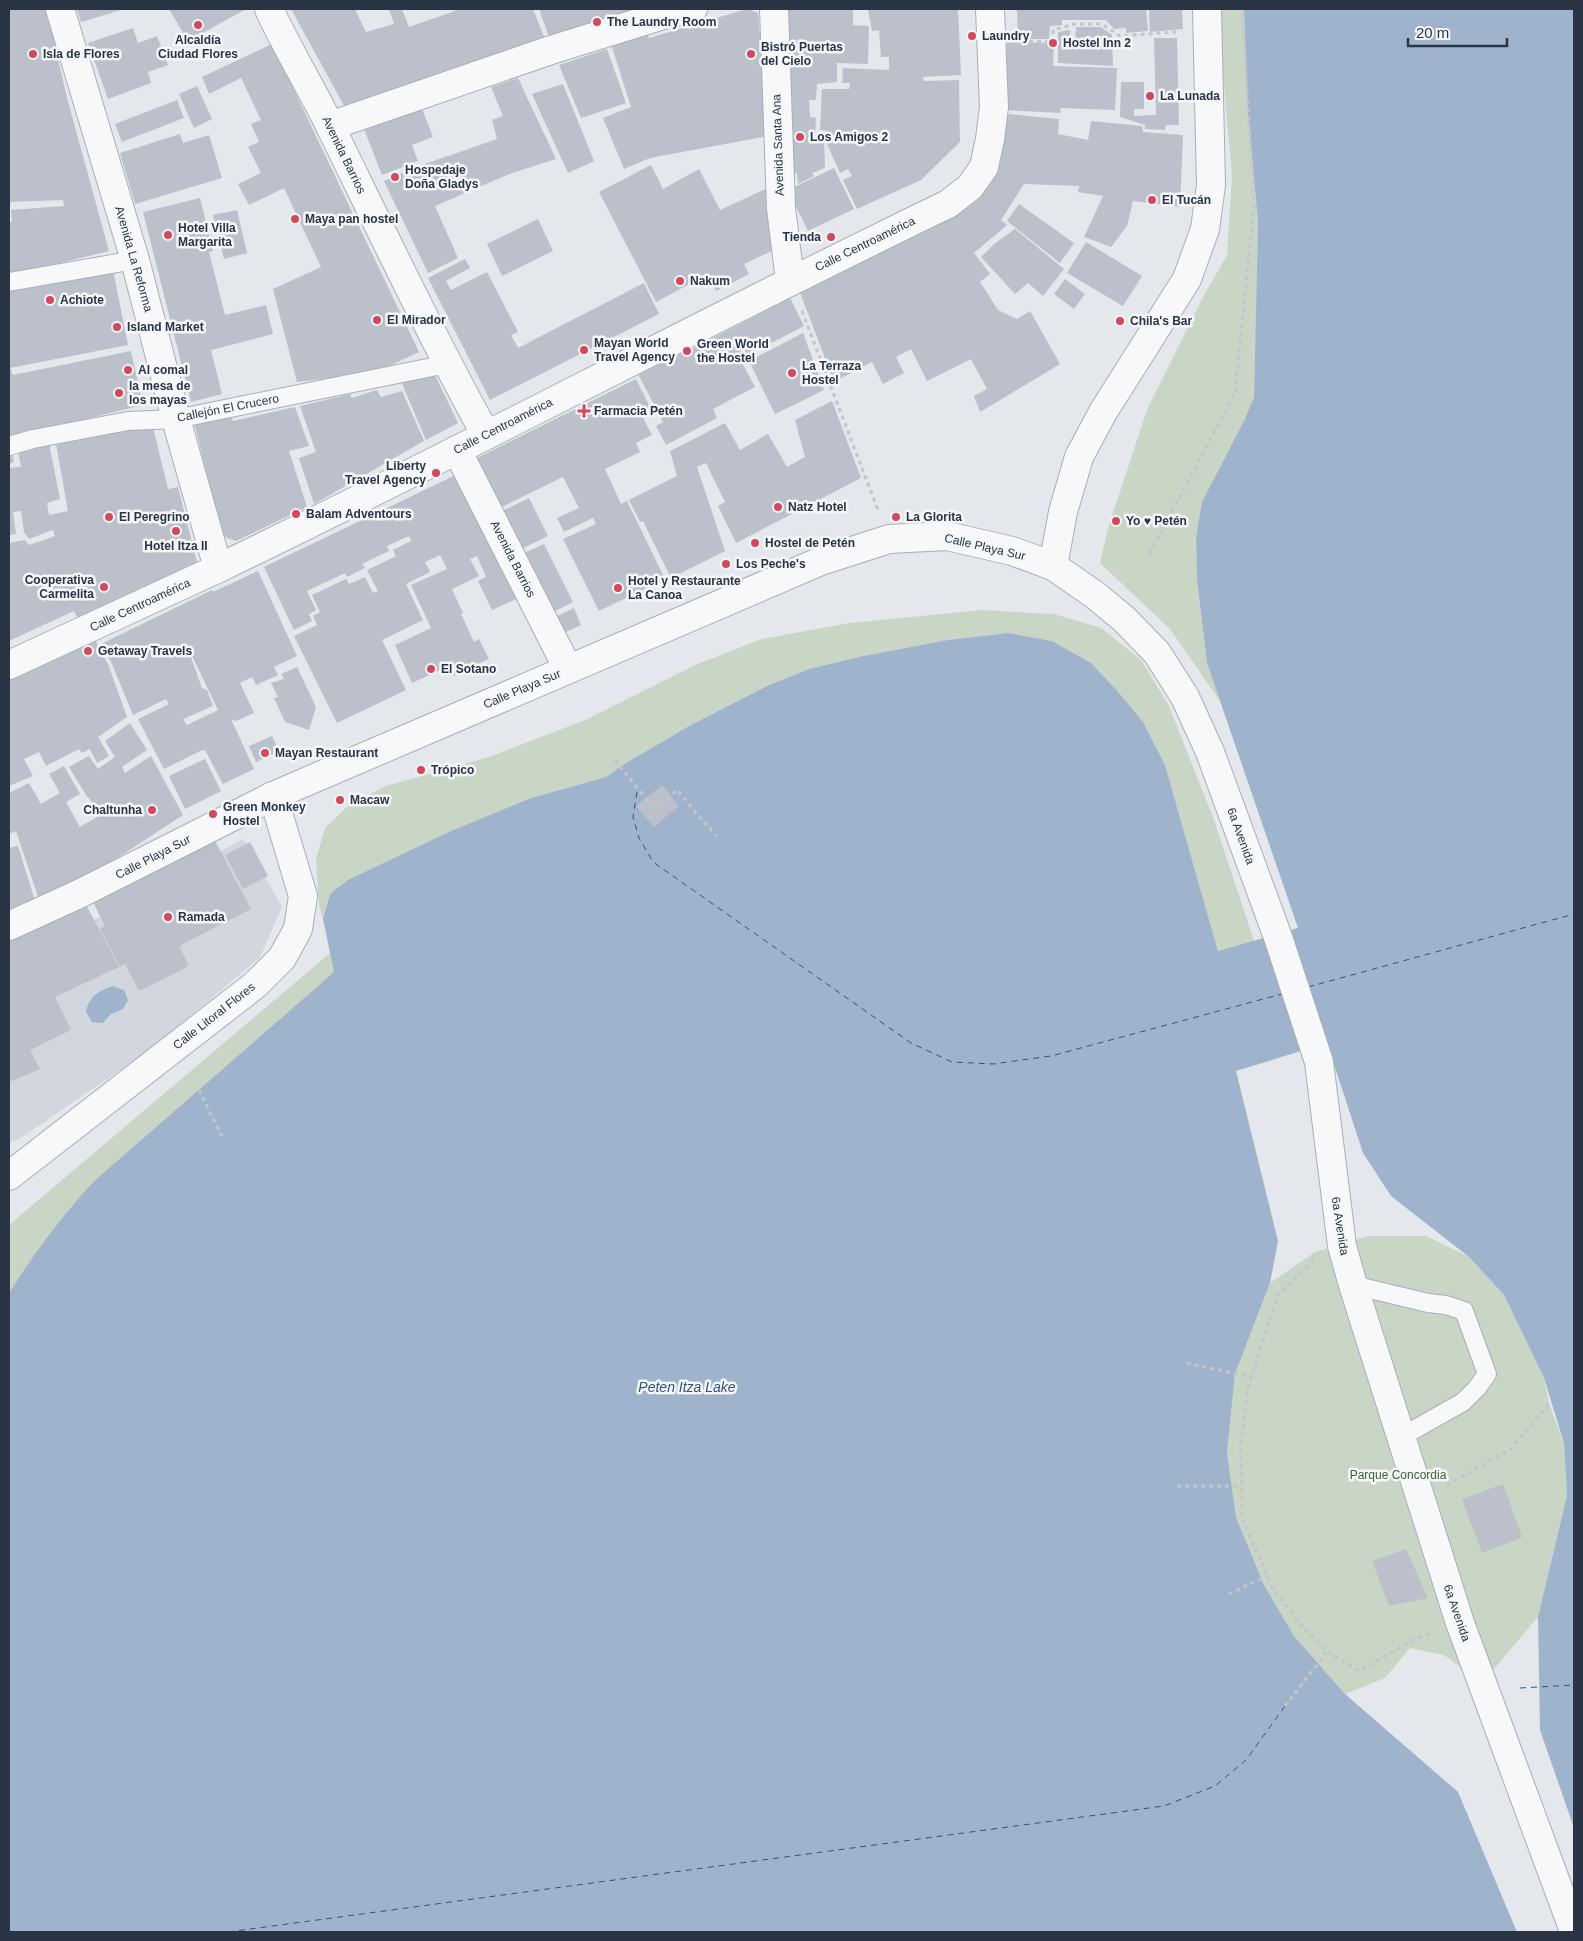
<svg xmlns="http://www.w3.org/2000/svg" width="1583" height="1941" viewBox="0 0 1583 1941" font-family="Helvetica,sans-serif">
	<rect width="100%" height="100%" fill="#e4e7ec"/>
	<polygon fill="#d2d6de" points="243,839 282,907 260,957 158,1044 18,1140 9,1142 9,966"/>
	<g fill="#c9d6c5">
		<polygon points="1217,9 1244,9 1248,114 1258,221 1254,397 1196,538 1197,579 1207,663 1220,701 1170,629 1100,563 1108,528 1147,410 1202,299 1227,255 1232,175"/>
		<polygon points="982,610 1054,614 1101,628 1141,660 1168,704 1213,817 1254,941 1218,951 1165,765 1091,663 1052,641 1008,633 948,640 863,656 809,669 767,686 689,726 626,763 606,777 531,798 451,831 330,894 323,919 319,905 316,859 325,828 350,804 386,786 489,757 585,720 695,665 762,639 850,623"/>
		<path d="M330 953 334 972 94 1181C62 1216 34 1253 9 1293V1225Z"/>
		<polygon points="1368,1236 1426,1236 1469,1257 1504,1295 1544,1378 1549,1404 1564,1443 1567,1495 1538,1617 1482,1683 1444,1655 1410,1648 1385,1678 1345,1694 1294,1636 1264,1585 1236,1517 1227,1453 1235,1374 1270,1283 1315,1252"/>
	</g>
	<g fill="#9fb4cc">
		<path d="M1244 9H1574V1828L1540 1730 1538 1617 1567 1495 1564 1443 1544 1378 1504 1295 1469 1257 1391 1196 1363 1153 1327 1043 1236 1071 1278 1241 1270 1283 1235 1374 1227 1453 1236 1517 1264 1585 1294 1636 1345 1694 1458 1792 1517 1932H9V1293C34 1253 62 1216 94 1181L334 972 323 919 330 894 348 880 451 831 531 798 606 777 626 763 689 726 767 686 809 669 863 656 948 640 1008 633 1052 641 1091 663 1119 693 1143 722 1165 765 1218 951 1298 928 1207 663 1197 579 1196 538 1202 502 1244 421 1254 397 1258 221 1248 114Z"/>
		<path d="M112 986 124 990 128 1000 123 1009 111 1014 103 1023 92 1022 86 1012C89 996 99 991 112 986Z"/>
	</g>
	<g fill="none" stroke-linecap="round" stroke-linejoin="round">
		<g stroke="#34527a" stroke-width="1" stroke-dasharray="6 5" stroke-linecap="butt">
			<polyline points="637,792 633,817 639,838 653,862 911,1043 952,1062 993,1064 1051,1056 1282,994"/>
			<polyline points="1308,987 1574,914"/>
			<polyline points="1520,1688 1574,1685"/>
			<polyline points="228,1932 1164,1806 1215,1786 1246,1760 1285,1706"/>
		</g>
	</g>
	<g fill="#bbc0ca" fill-rule="evenodd">
		<polygon points="9,9 47,9 67,98 109,251 28,271 9,273 9,222 12,222 11,210 64,206 63,200 9,202"/>
		<polygon points="77,9 124,9 81,22"/>
		<polygon points="169,9 246,9 188,41"/>
		<polygon points="291,9 355,9 366,32 394,24 389,9 402,9 409,27 455,11 454,9 533,9 546,42 347,111"/>
		<polygon points="539,9 665,9 550,40"/>
		<polygon points="747,9 758,13 768,136 650,158 624,169 603,118 631,107 610,41 646,30 649,38"/>
		<polygon points="786,9 853,9 853,25 869,26 868,64 837,63 837,82 817,84 816,100 809,100 810,117 816,118 815,137 824,138 825,168 812,173 814,176 798,184 797,173 787,173"/>
		<polygon points="868,9 958,9 961,75 923,77 924,81 959,80 960,142 921,180 857,209 843,180 852,176 848,169 840,173 827,144 828,131 820,130 822,89 849,89 850,83 842,83 843,68 889,70 889,57 881,57 879,30 872,31"/>
		<polygon points="1017,9 1146,9 1148,31 1126,33 1126,28 1114,29 1106,20 1062,20 1062,25 1050,26 1049,39 1018,39"/>
		<polygon points="1149,9 1182,9 1183,29 1150,32"/>
		<polygon points="1076,27 1101,27 1112,35 1113,66 1058,63 1058,32 1070,30 1070,43 1075,43"/>
		<polygon points="133,28 138,43 157,36 168,65 148,72 151,83 108,99 88,43"/>
		<polygon points="1154,38 1177,38 1179,125 1166,125 1165,130 1145,129 1145,125 1120,117 1121,82 1144,82 1144,109 1134,109 1134,116 1156,115"/>
		<polygon points="1007,42 1054,43 1053,66 1117,68 1115,110 1060,108 1061,113 1004,110"/>
		<polygon points="272,44 419,352 374,373 297,382 273,289 321,267 284,188 249,205 238,184 261,173 248,147 259,142 251,124 261,120 241,78 209,94 202,77"/>
		<polygon points="607,49 626,103 581,118 559,65"/>
		<polygon points="518,78 556,159 512,173 435,206 458,258 428,273 384,181 419,166 497,139 492,120 503,116 491,87"/>
		<polygon points="563,84 594,161 568,173 532,94"/>
		<polygon points="197,86 212,119 194,128 179,94"/>
		<polygon points="177,100 184,118 122,142 115,124"/>
		<polygon points="422,109 433,137 412,145 418,161 382,175 364,129 385,117"/>
		<polygon points="1008,114 1059,119 1058,134 1088,140 1091,121 1142,126 1143,132 1183,135 1180,207 1133,201 1127,226 1111,247 1084,237 1103,196 1078,192 1079,186 1024,184 1001,220 1007,225 974,253 990,274 980,282 998,310 1017,319 1030,311 1060,364 980,412 974,396 987,389 971,359 927,381 911,349 896,357 904,373 883,384 872,362 834,382 799,290 973,199 998,172"/>
		<polygon points="180,134 183,143 209,135 222,178 135,204 120,153"/>
		<polygon points="651,165 663,189 699,169 720,210 770,187 780,247 744,264 749,274 716,291 708,274 656,302 599,192"/>
		<polygon points="834,168 854,209 808,231 788,190"/>
		<polygon points="200,198 213,251 209,252 225,315 266,305 273,334 211,350 222,394 191,402 143,212"/>
		<polygon points="1019,204 1074,243 1060,263 1007,221"/>
		<polygon points="237,210 247,253 224,259 213,215"/>
		<polygon points="538,219 553,251 502,276 487,244"/>
		<polygon points="1015,229 1064,269 1043,296 1028,283 1015,294 981,257 994,244"/>
		<polygon points="1086,242 1142,276 1123,306 1067,273"/>
		<polygon points="465,259 470,268 446,281 451,290 487,272 518,332 511,335 518,348 644,283 659,314 490,400 428,278"/>
		<polygon points="113,270 128,345 10,368 13,375 131,351 143,405 9,438 9,287"/>
		<polygon points="1065,279 1085,294 1074,309 1054,294"/>
		<polygon points="790,298 804,326 740,359 755,387 713,409 717,418 666,445 656,426 663,422 636,370 681,347 684,353"/>
		<polygon points="803,333 824,390 775,414 749,361"/>
		<polygon points="433,371 458,423 426,440 400,379"/>
		<polygon points="636,379 652,411 642,416 652,435 636,443 640,452 605,469 621,504 627,501 665,579 599,611 563,539 596,524 593,518 564,532 557,518 579,508 563,477 500,508 475,459"/>
		<polygon points="377,390 381,397 402,391 424,441 314,504 299,458 316,452 300,406 350,394 352,398"/>
		<polygon points="832,401 861,478 736,543 718,506 725,502 706,463 697,467 725,551 671,578 643,521 640,522 629,500 677,476 670,451 725,423 740,450 768,434 787,467 805,457 795,420"/>
		<polygon points="295,407 309,446 289,451 307,507 236,541 225,537 220,529 200,464 204,463 194,423 231,417 233,421"/>
		<polygon points="120,427 153,427 168,489 178,487 197,562 78,619 74,611 9,641 9,543 25,540 29,545 55,536 53,530 29,539 24,532 21,511 13,512 16,534 9,535 9,468 21,467 18,450 49,443 60,499 47,503 49,515 68,511 55,438"/>
		<polygon points="9,450 11,450 14,462 9,464"/>
		<polygon points="464,471 523,596 492,610 478,581 486,577 477,556 470,559 479,576 452,589 463,613 461,614 474,642 479,639 489,659 453,676 449,666 412,683 395,645 431,628 411,585 447,569 440,555 425,562 430,572 406,584 423,620 382,640 406,690 337,723 294,636 317,625 313,616 320,612 312,595 346,579 349,584 365,577 373,593 378,591 367,570 396,556 393,550 411,541 409,536 387,546 389,551 362,564 365,568 347,577 345,573 307,591 316,610 309,614 312,621 294,630 264,567"/>
		<polygon points="529,498 548,536 519,550 500,512"/>
		<polygon points="544,544 573,602 549,614 520,555"/>
		<path d="M258 571 297 656 274 667 278 675 256 685 252 677 240 683 254 713 236 721 231 719 254 769 223 784 205 750 200 751 164 769 138 719 169 704 166 699 133 715 112 664 101 644 212 590 213 592ZM185 641 218 710 187 725 183 719 213 706 207 690 202 688Z"/>
		<polygon points="574,608 581,625 559,635 551,619"/>
		<polygon points="95,640 108,664 127,717 98,737 109,756 97,763 90,749 82,753 79,749 46,766 39,752 24,759 33,776 9,786 9,680"/>
		<polygon points="297,667 316,707 309,730 285,722 274,698 278,697 271,683 284,679 281,674"/>
		<polygon points="130,723 147,750 122,767 125,773 151,756 183,815 125,853 40,903 16,831 9,834 9,793 29,783 41,804 60,793 49,774 64,766 80,794 66,802 80,827 102,814 86,795 69,767 89,756 98,769 115,757 105,741"/>
		<polygon points="272,736 279,751 256,762 249,746"/>
		<polygon points="205,759 221,791 185,809 169,776"/>
		<polygon points="662,785 679,806 654,827 636,806"/>
		<polygon points="213,837 251,909 179,946 189,966 139,991 125,964 120,967 100,929 105,926 92,900"/>
		<polygon points="250,842 268,876 243,889 225,855"/>
		<polygon points="18,846 36,904 9,913 9,848"/>
		<polygon points="82,897 119,967 55,997 71,1030 30,1050 40,1069 9,1082 9,935"/>
		<polygon points="1503,1484 1522,1537 1482,1553 1462,1499"/>
		<polygon points="1406,1549 1428,1598 1389,1606 1372,1561"/>
	</g>
	<g fill="none" stroke-linecap="round" stroke-linejoin="round">
		<defs>
			<g id="service">
				<polyline points="9,282 135,260"/>
				<polyline points="9,446 33,439 128,421 176,419 447,364"/>
				<polyline points="1353,1285 1428,1303 1446,1305 1464,1311 1487,1374 1477,1388 1463,1402 1401,1437"/>
			</g>
			<g id="minor">
				<polyline points="60,9 135,260 176,419 218,568"/>
				<path d="M269 9C288 50 312 89 332 130 382 232 431 335 486 435"/>
				<polyline points="774,9 781,208 790,280"/>
				<polyline points="330,126 551,50 670,13 693,9"/>
				<polyline points="457,450 568,669"/>
				<path d="M9 665C79 633 149 601 219 568 464 450 703 322 948 204L970 187 984 167 990 139 994 107 990 9"/>
				<polyline points="9,926 81,893 273,796 821,561 889,539 947,536 1012,551 1053,566 1063,512 1079,457 1103,412 1187,279 1205,229 1211,185 1207,9"/>
				<polyline points="9,1176 255,985 282,958 298,929 303,896 273,796"/>
			</g>
			<polyline id="tertiary" points="1053,566 1095,595 1124,619 1157,653 1185,697 1210,752 1279,940 1319,1062 1342,1246 1353,1285 1460,1623 1574,1931"/>
		</defs>
		<use href="#service" stroke="#a9aeb7" stroke-width="20"/>
		<use href="#minor" stroke="#a9aeb7" stroke-width="30"/>
		<use href="#tertiary" stroke="#a9aeb7" stroke-width="30"/>
		<g stroke="#c2c5cb" stroke-width="3" stroke-dasharray="4 4" stroke-linecap="butt">
			<polyline points="1021,41 1053,42 1053,30 1075,24 1102,24 1120,36 1176,32"/>
			<polyline points="802,311 878,510"/>
			<polyline points="1149,554 1235,393 1254,205 1242,9"/>
			<polyline points="615,760 655,810 677,790 716,836"/>
			<polyline points="199,1090 222,1137"/>
			<polyline points="1314,1260 1278,1294 1248,1387 1241,1443 1242,1518 1272,1587 1299,1623 1327,1652 1360,1671 1414,1639 1432,1633"/>
			<polyline points="1187,1363 1251,1377"/>
			<polyline points="1447,1485 1511,1449 1549,1404"/>
			<polyline points="1177,1486 1241,1486"/>
			<polyline points="1229,1594 1267,1576"/>
			<polyline points="1285,1706 1327,1652"/>
		</g>
		<use href="#service" stroke="#f7f8fa" stroke-width="18"/>
		<use href="#minor" stroke="#f7f8fa" stroke-width="28"/>
		<use href="#tertiary" stroke="#f7f8fa" stroke-width="28"/>
	</g>
	<g fill="#d1495b" stroke="#f4f6f9" stroke-width="2">
		<circle cx="597" cy="22" r="5"/>
		<circle cx="198" cy="25" r="5"/>
		<circle cx="972" cy="36" r="5"/>
		<circle cx="1053" cy="43" r="5"/>
		<circle cx="33" cy="54" r="5"/>
		<circle cx="751" cy="54" r="5"/>
		<circle cx="1150" cy="96" r="5"/>
		<circle cx="800" cy="137" r="5"/>
		<circle cx="395" cy="177" r="5"/>
		<circle cx="1152" cy="200" r="5"/>
		<circle cx="295" cy="219" r="5"/>
		<circle cx="168" cy="235" r="5"/>
		<circle cx="831" cy="237" r="5"/>
		<circle cx="680" cy="281" r="5"/>
		<circle cx="50" cy="300" r="5"/>
		<circle cx="377" cy="320" r="5"/>
		<circle cx="1120" cy="321" r="5"/>
		<circle cx="117" cy="327" r="5"/>
		<circle cx="584" cy="350" r="5"/>
		<circle cx="687" cy="351" r="5"/>
		<circle cx="128" cy="370" r="5"/>
		<circle cx="792" cy="373" r="5"/>
		<circle cx="119" cy="393" r="5"/>
		<path d="M581.5 403.5h5v5h5v5h-5v5h-5v-5h-5v-5h5z"/>
		<circle cx="436" cy="473" r="5"/>
		<circle cx="778" cy="507" r="5"/>
		<circle cx="296" cy="514" r="5"/>
		<circle cx="109" cy="517" r="5"/>
		<circle cx="896" cy="517" r="5"/>
		<circle cx="1116" cy="521" r="5"/>
		<circle cx="176" cy="531" r="5"/>
		<circle cx="755" cy="543" r="5"/>
		<circle cx="726" cy="564" r="5"/>
		<circle cx="104" cy="587" r="5"/>
		<circle cx="618" cy="588" r="5"/>
		<circle cx="88" cy="651" r="5"/>
		<circle cx="431" cy="669" r="5"/>
		<circle cx="265" cy="753" r="5"/>
		<circle cx="421" cy="770" r="5"/>
		<circle cx="340" cy="800" r="5"/>
		<circle cx="152" cy="810" r="5"/>
		<circle cx="213" cy="814" r="5"/>
		<circle cx="168" cy="917" r="5"/>
	</g>
	<g text-anchor="middle" dominant-baseline="central" stroke-width="5" stroke-linejoin="round" paint-order="stroke">
		<g font-size="12" font-weight="bold" fill="#2b3445" stroke="#f4f6f9" text-anchor="start">
			<text x="607" y="22">The Laundry Room</text>
			<text x="982" y="36">Laundry</text>
			<text x="198" y="40" text-anchor="middle">Alcaldía<tspan x="198" dy="14">Ciudad Flores</tspan></text>
			<text x="1063" y="43">Hostel Inn 2</text>
			<text x="761" y="47">Bistró Puertas<tspan x="761" dy="14">del Cielo</tspan></text>
			<text x="43" y="54">Isla de Flores</text>
			<text x="1160" y="96">La Lunada</text>
			<text x="810" y="137">Los Amigos 2</text>
			<text x="405" y="170">Hospedaje<tspan x="405" dy="14">Doña Gladys</tspan></text>
			<text x="1162" y="200">El Tucán</text>
			<text x="305" y="219">Maya pan hostel</text>
			<text x="178" y="228">Hotel Villa<tspan x="178" dy="14">Margarita</tspan></text>
			<text x="821" y="237" text-anchor="end">Tienda</text>
			<text x="690" y="281">Nakum</text>
			<text x="60" y="300">Achiote</text>
			<text x="387" y="320">El Mirador</text>
			<text x="1130" y="321">Chila's Bar</text>
			<text x="127" y="327">Island Market</text>
			<text x="594" y="343">Mayan World<tspan x="594" dy="14">Travel Agency</tspan></text>
			<text x="697" y="344">Green World<tspan x="697" dy="14">the Hostel</tspan></text>
			<text x="802" y="366">La Terraza<tspan x="802" dy="14">Hostel</tspan></text>
			<text x="138" y="370">Al comal</text>
			<text x="129" y="386">la mesa de<tspan x="129" dy="14">los mayas</tspan></text>
			<text x="594" y="411">Farmacia Petén</text>
			<text x="426" y="466" text-anchor="end">Liberty<tspan x="426" dy="14">Travel Agency</tspan></text>
			<text x="788" y="507">Natz Hotel</text>
			<text x="306" y="514">Balam Adventours</text>
			<text x="119" y="517">El Peregrino</text>
			<text x="906" y="517">La Glorita</text>
			<text x="1126" y="521">Yo ♥ Petén</text>
			<text x="765" y="543">Hostel de Petén</text>
			<text x="176" y="546" text-anchor="middle">Hotel Itza II</text>
			<text x="736" y="564">Los Peche's</text>
			<text x="94" y="580" text-anchor="end">Cooperativa<tspan x="94" dy="14">Carmelita</tspan></text>
			<text x="628" y="581">Hotel y Restaurante<tspan x="628" dy="14">La Canoa</tspan></text>
			<text x="98" y="651">Getaway Travels</text>
			<text x="441" y="669">El Sotano</text>
			<text x="275" y="753">Mayan Restaurant</text>
			<text x="431" y="770">Trópico</text>
			<text x="350" y="800">Macaw</text>
			<text x="223" y="807">Green Monkey<tspan x="223" dy="14">Hostel</tspan></text>
			<text x="142" y="810" text-anchor="end">Chaltunha</text>
			<text x="178" y="917">Ramada</text>
		</g>
		<g font-size="12" fill="#2b3445" stroke="#f4f6f9">
			<text transform="translate(778 145) rotate(-92)">Avenida Santa Ana</text>
			<text transform="translate(344 155) rotate(64)">Avenida Barrios</text>
			<text transform="translate(865 244) rotate(-26)">Calle Centroamérica</text>
			<text transform="translate(134 259) rotate(74)">Avenida La Reforma</text>
			<text transform="translate(228 408) rotate(-11)">Callejón El Crucero</text>
			<text transform="translate(503 426) rotate(-27)">Calle Centroamérica</text>
			<text transform="translate(985 547) rotate(13)">Calle Playa Sur</text>
			<text transform="translate(513 559) rotate(63)">Avenida Barrios</text>
			<text transform="translate(140 605) rotate(-25)">Calle Centroamérica</text>
			<text transform="translate(522 689) rotate(-23)">Calle Playa Sur</text>
			<text transform="translate(1241 836) rotate(70)">6a Avenida</text>
			<text transform="translate(153 857) rotate(-27)">Calle Playa Sur</text>
			<text transform="translate(214 1016) rotate(-38)">Calle Litoral Flores</text>
			<text transform="translate(1340 1226) rotate(81)">6a Avenida</text>
			<text transform="translate(1457 1613) rotate(71)">6a Avenida</text>
		</g>
		<g font-size="12" fill="#3f6138" stroke="#f4f6f9">
			<text x="1398" y="1475">Parque Concordia</text>
		</g>
		<g font-size="14" font-style="italic" fill="#34527a" stroke="#f4f6f9">
			<text x="687" y="1387">Peten Itza Lake</text>
		</g>
	</g>
	<rect width="1583" height="1941" fill="none" stroke="#2b3445" stroke-width="20"/>
	<path d="M1408 38v8h99v-8" fill="none" stroke="#2b3445" stroke-width="2.5"/>
	<text x="1416" y="38" font-size="15" fill="#2b3445" stroke="#f4f6f9" stroke-width="4" paint-order="stroke">20 m</text>
</svg>
